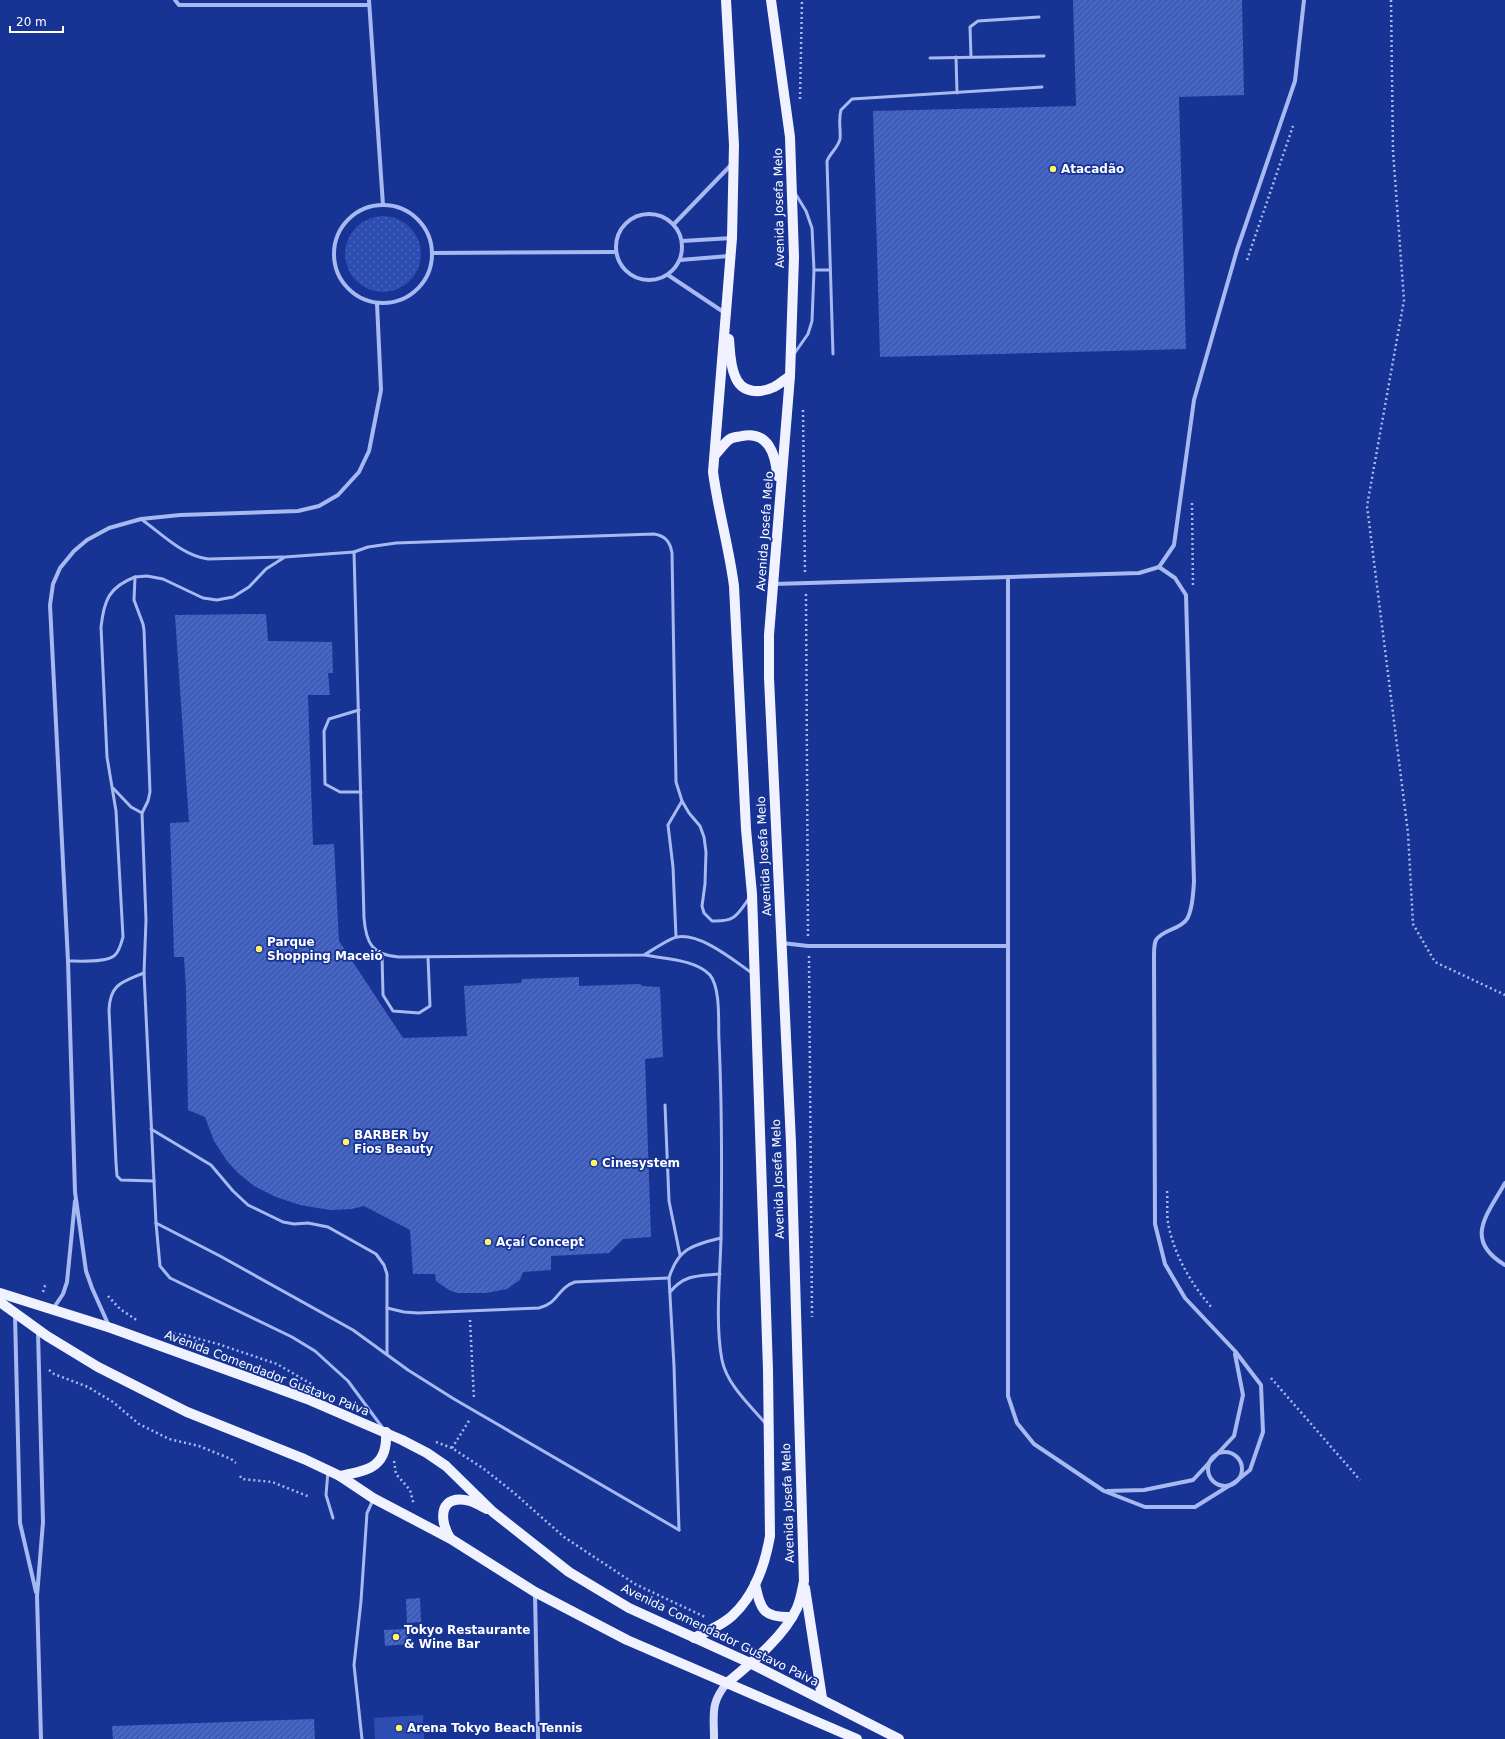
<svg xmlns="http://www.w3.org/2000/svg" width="1505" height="1739" viewBox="0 0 1505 1739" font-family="'DejaVu Sans',sans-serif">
	<defs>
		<pattern id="grass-dots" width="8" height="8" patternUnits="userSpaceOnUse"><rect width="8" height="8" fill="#2d4db3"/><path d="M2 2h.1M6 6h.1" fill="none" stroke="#4c68be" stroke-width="1.8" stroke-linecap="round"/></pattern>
		<pattern id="building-hatch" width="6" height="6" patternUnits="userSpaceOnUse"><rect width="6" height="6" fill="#3f5dbb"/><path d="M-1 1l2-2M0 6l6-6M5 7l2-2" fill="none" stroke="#5c75c5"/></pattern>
	</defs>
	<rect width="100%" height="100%" fill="#173394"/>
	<circle fill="url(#grass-dots)" cx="383" cy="254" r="38"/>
	<polygon fill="#2d4db3" points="423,1715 424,1739 375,1739 374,1718"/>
	<g fill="url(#building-hatch)">
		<polygon points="1073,0 1242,0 1244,95 1179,97 1186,349 880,357 873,111 1076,106"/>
		<polygon points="266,614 268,641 332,642 333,673 328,673 330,695 308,695 313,845 334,844 339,941 403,1038 467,1036 464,986 521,983 522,979 579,977 579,986 640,984 642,986 660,987 663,1057 645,1059 651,1237 623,1239 609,1253 551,1256 551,1270 523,1272 520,1280 507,1289 486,1293 457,1293 449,1290 436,1281 435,1274 413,1274 410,1230 364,1206 352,1209 330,1210 300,1205 276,1197 254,1186 238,1173 227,1161 214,1141 205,1117 188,1110 186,990 184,957 174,957 170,823 189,822 175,615"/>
		<polygon points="420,1598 421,1622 407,1623 406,1599"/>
		<polygon points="407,1629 408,1644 385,1646 384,1630"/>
		<polygon points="314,1719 315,1739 113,1739 112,1726"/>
	</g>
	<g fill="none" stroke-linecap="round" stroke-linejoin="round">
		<g stroke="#a7b9f1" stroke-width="2.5" stroke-dasharray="2 3" stroke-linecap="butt">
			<polyline points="1391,0 1393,151 1404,300 1367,506 1408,833 1413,924 1435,962 1505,995"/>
			<polyline points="800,99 802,0"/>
			<polyline points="1247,260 1293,126"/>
			<polyline points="803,410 805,573"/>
			<polyline points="1192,503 1193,586"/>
			<polyline points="806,594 808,937"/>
			<polyline points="809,956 812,1317"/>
			<path d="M1167 1191C1168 1203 1166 1216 1169 1228 1176 1258 1192 1285 1212 1308"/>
			<polyline points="43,1292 45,1286 48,1285"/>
			<polyline points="108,1296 120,1309 138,1321"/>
			<polyline points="470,1320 474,1399"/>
			<polyline points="169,1333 184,1335 218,1344 277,1364 313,1385"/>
			<polyline points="49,1370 54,1374 88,1387 113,1402 139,1424 169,1439 199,1446 231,1459 236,1463"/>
			<polyline points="1271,1378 1360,1480"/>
			<polyline points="436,1442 452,1448 484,1469 513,1492 564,1537 635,1584 705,1617"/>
			<polyline points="452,1448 470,1419"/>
			<polyline points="394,1461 396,1474 410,1490 414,1505"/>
			<polyline points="240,1476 242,1479 272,1482 310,1497"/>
		</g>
		<g stroke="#a7b9f1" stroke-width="3">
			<polyline points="956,57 957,93"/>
			<polyline points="971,57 970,27 978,21 1039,17"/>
			<polyline points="930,58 1044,56"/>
			<polyline points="814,270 830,270"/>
			<polyline points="794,354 808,334 812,321 814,270 812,228 806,211 795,193"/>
			<path d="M833 354 827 161C830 153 838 148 840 139 841 130 838 120 841 110L852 99 1042 87"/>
			<path d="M141 519C162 534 183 556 208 559L283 557"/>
			<path d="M354 552 368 547 396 543 654 534C665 536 670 541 672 553L676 782 682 801 689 813 700 826 704 837 706 852 705 884 702 906 704 913 712 921C736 922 737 915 750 897"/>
			<polyline points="359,710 329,719 324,731 325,784 340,792 361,792"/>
			<polyline points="113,788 131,807 142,813"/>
			<polyline points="676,937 673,867 668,825 682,801"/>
			<polyline points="382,955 383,995 393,1011 419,1013 430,1006 428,957"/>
			<path d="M645 955C664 959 695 959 710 975 721 989 718 1023 719 1040 722 1106 722 1173 721 1239 720 1276 715 1324 722 1360 727 1385 750 1405 766 1424"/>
			<path d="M68 961C79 961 108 963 115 955 120 950 121 943 123 937L116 811 107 757 101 627C104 600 109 587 135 577"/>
			<path d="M144 973C122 982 110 984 109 1010L116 1163 117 1176 121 1180 154 1181"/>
			<polyline points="665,1105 669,1201 680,1255"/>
			<polyline points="151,1129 211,1165 233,1191 248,1205 283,1222 294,1224 308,1223 328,1227 376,1254 384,1265 387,1274 387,1354"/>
			<polyline points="156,1223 220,1256 353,1330 408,1370 454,1399 679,1530"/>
			<path d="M670 1292C685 1274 698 1276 720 1274"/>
			<path d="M387 1308 404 1312 418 1313 539 1308C559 1303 557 1288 575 1282L669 1278"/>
			<path d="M382 1427 348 1381 315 1351 292 1337 170 1278 160 1266 156 1223 144 973 146 920 142 813 148 801 150 792 144 630 143 624 134 600 135 577 147 576 163 579 203 598 217 600 233 597 249 587 266 569 285 557 354 552 364 918C366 943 372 955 399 957L644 955C651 951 670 938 677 937 701 933 733 960 752 973"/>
			<polyline points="328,1471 326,1495 333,1518"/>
			<path d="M679 1530 674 1366 669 1278C678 1248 693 1245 721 1238"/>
			<polyline points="362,1739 354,1665 361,1601 367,1513 373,1500"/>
		</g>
		<g stroke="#a7b9f1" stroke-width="4">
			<polyline points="175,0 179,5 369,5"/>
			<polyline points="369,0 383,205"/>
			<circle cx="383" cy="254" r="49"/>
			<circle cx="649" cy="247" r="33"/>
			<polyline points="674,224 731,165"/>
			<polyline points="682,241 732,238"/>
			<polyline points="432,253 616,252"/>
			<polyline points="680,260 729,256"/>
			<polyline points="668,275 725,313"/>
			<path d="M1008 577V1396L1017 1423 1034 1444 1104 1491 1145 1507H1195L1235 1482 1250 1470 1263 1432 1261 1385 1235 1351 1185 1298 1165 1264 1155 1224 1154 956C1154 952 1154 944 1156 940 1163 929 1180 930 1187 919 1193 909 1193 893 1194 882L1186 595 1175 578 1159 567"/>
			<polyline points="774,584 1139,573 1159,567 1174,545 1194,400 1237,250 1295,81 1304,0"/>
			<polyline points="782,943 808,946 1007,946"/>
			<path d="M1505 1183C1487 1215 1463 1240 1505 1265"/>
			<polyline points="53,1309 63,1294 67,1282 75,1201"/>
			<polyline points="15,1315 20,1523 36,1592"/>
			<polyline points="109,1326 92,1288 86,1271 75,1192 68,961 50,605 53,584 60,568 74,551 87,540 109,528 141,519 180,515 298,511 319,506 338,495 359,472 369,451 381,390 377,303"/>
			<polyline points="38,1332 43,1522 37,1596 41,1739"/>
			<circle cx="1225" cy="1469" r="17"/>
			<polyline points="1107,1491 1144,1490 1193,1480 1234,1436 1243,1395 1235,1354"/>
			<polyline points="535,1594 538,1739"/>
		</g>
		<path stroke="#d5ddfb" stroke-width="8" d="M714 1739C714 1714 710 1703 727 1683"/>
		<g stroke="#f0f3ff" stroke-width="10">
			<path d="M729 339C730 350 730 365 735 376 741 393 759 394 774 387 780 384 785 379 790 376"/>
			<path d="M715 455C720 450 724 443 730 439 733 437 738 437 742 436 768 431 776 454 777 476"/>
			<polyline points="0,1293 111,1328 252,1379 307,1399 402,1440 427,1453 446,1466 493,1512 569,1572 629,1608 750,1663 899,1739"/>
			<polyline points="0,1302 47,1336 98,1367 187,1412 304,1459 340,1476 373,1498 451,1539 535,1592 627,1640 857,1739"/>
			<path d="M340 1476C369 1470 388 1467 386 1432"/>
			<path d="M450 1538C438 1518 440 1493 470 1501 476 1503 481 1506 487 1509"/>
			<path d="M755 1584C761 1610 763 1618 792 1617"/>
			<polyline points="805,1588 822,1698"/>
			<path d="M694 1638C707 1631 721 1626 732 1616 754 1596 765 1565 770 1536L768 1370 752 894 746 829 734 586C729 547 718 510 713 472L732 238 734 145 726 0"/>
			<path d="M727 1683C751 1663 784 1637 797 1608 801 1599 802 1590 804 1581L791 1143 769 678V635L790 376 794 257 790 137 771 0"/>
		</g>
	</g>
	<g fill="#fff366" stroke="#173394" stroke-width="1.5">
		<circle cx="1053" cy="169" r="4"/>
		<circle cx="259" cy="949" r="4"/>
		<circle cx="346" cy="1142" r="4"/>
		<circle cx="594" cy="1163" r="4"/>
		<circle cx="488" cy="1242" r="4"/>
		<circle cx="396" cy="1637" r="4"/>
		<circle cx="399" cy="1728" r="4"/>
	</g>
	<g text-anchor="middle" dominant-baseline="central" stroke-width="3.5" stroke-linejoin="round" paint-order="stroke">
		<g font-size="12" font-weight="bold" fill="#fff" stroke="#173394" text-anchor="start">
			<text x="1061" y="169">Atacadão</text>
			<text x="267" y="942">Parque<tspan x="267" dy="14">Shopping Maceió</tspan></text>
			<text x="354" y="1135">BARBER by<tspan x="354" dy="14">Fios Beauty</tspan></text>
			<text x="602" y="1163">Cinesystem</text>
			<text x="496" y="1242">Açaí Concept</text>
			<text x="404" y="1630">Tokyo Restaurante<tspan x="404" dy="14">&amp; Wine Bar</tspan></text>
			<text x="407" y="1728">Arena Tokyo Beach Tennis</text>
		</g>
		<g font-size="12" fill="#fff" stroke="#173394">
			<text transform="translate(779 208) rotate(-91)">Avenida Josefa Melo</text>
			<text transform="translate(765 531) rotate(-86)">Avenida Josefa Melo</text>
			<text transform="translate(764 856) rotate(-93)">Avenida Josefa Melo</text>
			<text transform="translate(778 1179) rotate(-92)">Avenida Josefa Melo</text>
			<text transform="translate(267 1373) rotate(21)">Avenida Comendador Gustavo Paiva</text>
			<text transform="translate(788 1503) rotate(-92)">Avenida Josefa Melo</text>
			<text transform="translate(720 1635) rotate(26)">Avenida Comendador Gustavo Paiva</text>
		</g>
	</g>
	<path d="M10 26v6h53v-6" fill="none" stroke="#ffffff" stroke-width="2"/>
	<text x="16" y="26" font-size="12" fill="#ffffff" stroke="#173394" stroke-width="3" paint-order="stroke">20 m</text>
</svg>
